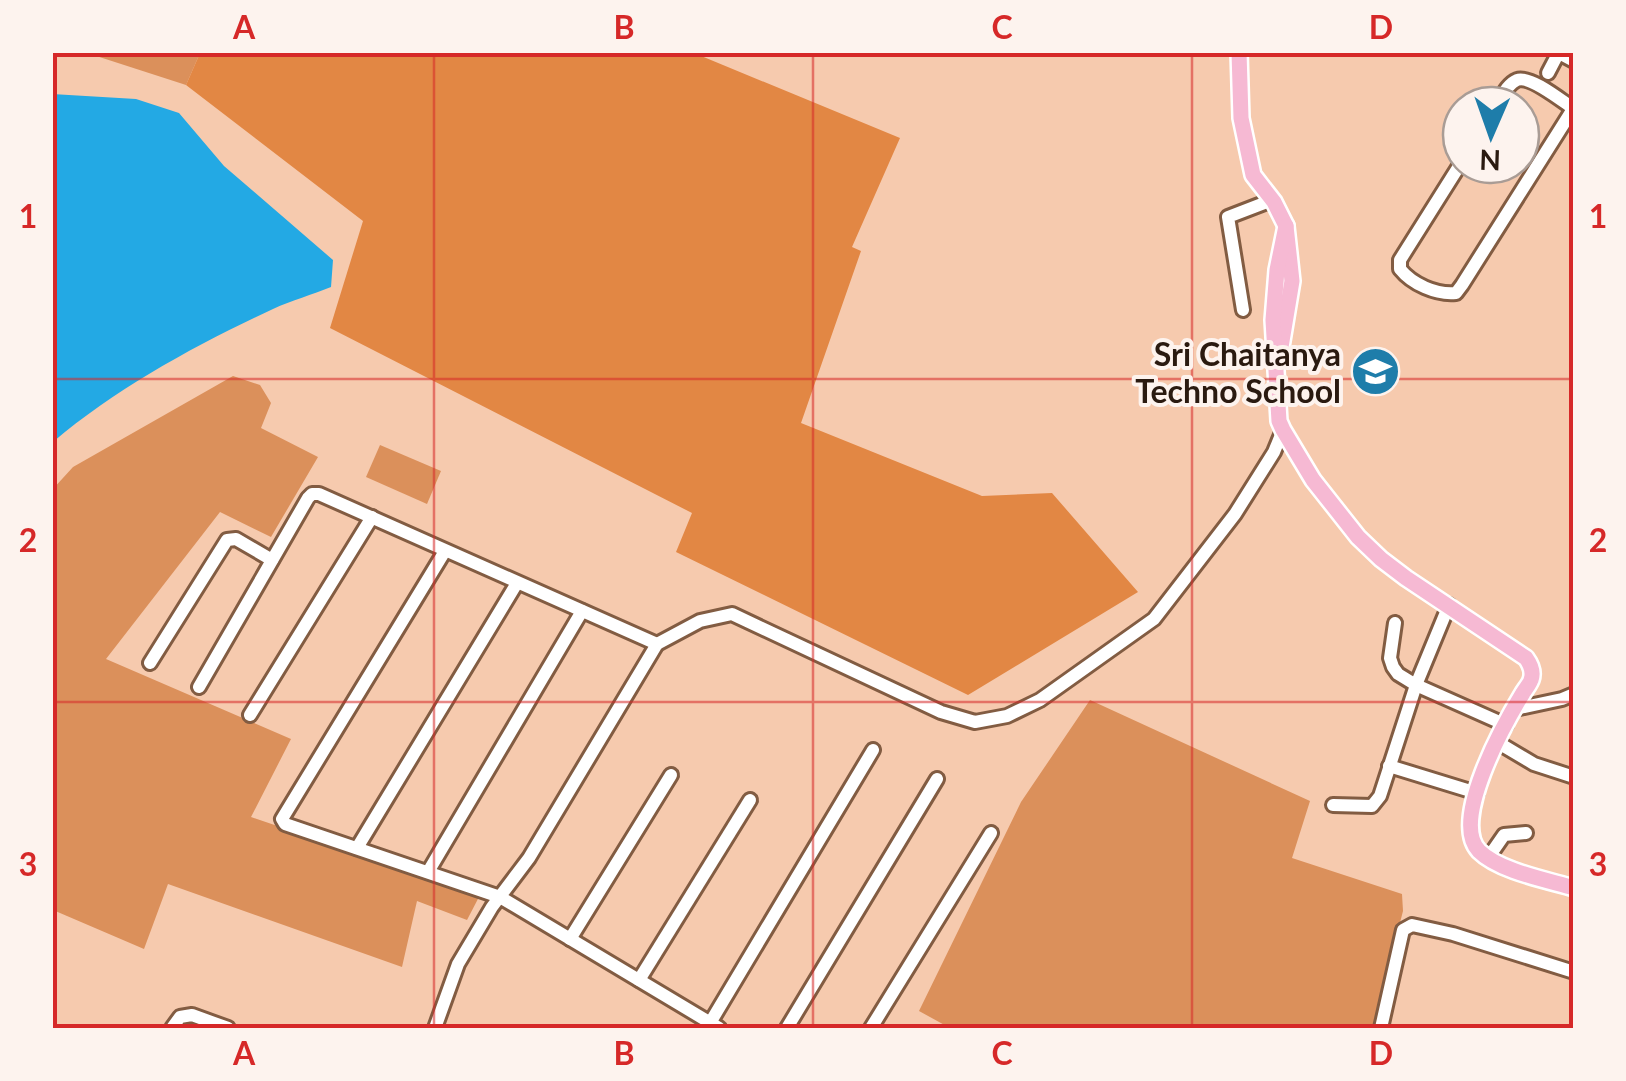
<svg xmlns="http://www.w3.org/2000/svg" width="1626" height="1081" viewBox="0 0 1626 1081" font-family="Lato,sans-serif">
	<rect width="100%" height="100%" fill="#f6caae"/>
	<g fill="#db905b">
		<polygon points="87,53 200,52 200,53 186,85"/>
		<polygon points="233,376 260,385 271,403 261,428 318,457 271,537 220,512 106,659 291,739 251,817 480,895 467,920 417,901 402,967 168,884 144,949 53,910 52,490 73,467"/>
		<polygon points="380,445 441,471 427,504 366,477"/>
		<polygon points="1090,700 1310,801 1292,858 1402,894 1403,911 1373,1028 950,1028 919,1011 1021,802"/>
	</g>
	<polygon fill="#e28744" points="200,53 694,53 900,138 852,247 861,251 801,423 982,496 1052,493 1138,592 968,695 676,552 692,513 330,328 363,221 186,85"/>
	<path fill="#23a9e4" d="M52 94 136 99 179 113 224 166 333 260 331 287C312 295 292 300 273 309 196 345 118 387 53 442Z"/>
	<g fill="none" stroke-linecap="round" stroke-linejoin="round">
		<defs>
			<g id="minor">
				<polyline points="1559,53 1574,61"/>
				<polyline points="1548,73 1559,52"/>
				<path d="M1497 105C1502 97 1507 84 1517 80 1530 75 1562 101 1574 109"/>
				<path d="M1461 163 1400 260V269C1412 284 1436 295 1456 293L1462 285 1573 109"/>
				<polyline points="1243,310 1228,217 1272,200"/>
				<polyline points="445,551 282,819 285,824 500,897 719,1028"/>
				<polyline points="1395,623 1390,658 1393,667 1398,674 1416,685 1506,725"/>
				<polyline points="150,663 227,540 236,539 272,560"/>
				<polyline points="199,687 308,498 312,494 319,494 657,644"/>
				<polyline points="1515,709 1562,699 1574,694"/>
				<polyline points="250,715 372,517"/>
				<polyline points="1497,742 1534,764 1574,777"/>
				<polyline points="1389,766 1477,793"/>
				<polyline points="1333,805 1372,806 1380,796 1416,685 1449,605"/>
				<polyline points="357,848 517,583"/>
				<polyline points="1488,858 1504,835 1526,833"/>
				<polyline points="428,872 582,611"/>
				<polyline points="570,939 671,775"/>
				<polyline points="639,980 750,800"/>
				<polyline points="710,1023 873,750"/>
				<polyline points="172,1028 180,1017 192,1015 228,1028"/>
				<polyline points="435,1028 458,964 492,907 529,858 657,644 700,621 732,614 941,712 975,722 1007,716 1040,700 1154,619 1235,514 1274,452 1283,430"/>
				<polyline points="787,1028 937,779"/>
				<polyline points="871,1028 991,833"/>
				<polyline points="1381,1028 1403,930 1412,925 1453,934 1574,972"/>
			</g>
			<g id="major">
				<polyline points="1239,52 1241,118 1253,175 1274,202 1286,226 1292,281 1281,347"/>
				<path d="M1286 226 1277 270 1273 320 1279 421 1283 430 1313 480 1358 537 1381 559 1406 578 1526 658C1531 665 1534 672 1531 680 1531 682 1524 691 1523 693 1504 724 1450 821 1479 851 1499 871 1547 880 1574 888"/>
			</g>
		</defs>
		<use href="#minor" stroke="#825c42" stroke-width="18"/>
		<use href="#major" stroke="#fff" stroke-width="20"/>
		<use href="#minor" stroke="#fff" stroke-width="12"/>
		<use href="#major" stroke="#f6b9d3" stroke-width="15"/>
	</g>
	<path fill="none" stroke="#d62828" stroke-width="2.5" stroke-opacity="0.55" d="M434 52V1028M813 52V1028M1192 52V1028M52 379H1574M52 702H1574"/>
	<defs>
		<symbol id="school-disc" viewBox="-11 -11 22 22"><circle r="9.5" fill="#1e7daa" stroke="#fdf3ee"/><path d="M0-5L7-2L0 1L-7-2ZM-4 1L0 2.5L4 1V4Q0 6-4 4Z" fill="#fff"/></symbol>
	</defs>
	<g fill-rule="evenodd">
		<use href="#school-disc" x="1348" y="344" width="55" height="55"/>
	</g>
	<g text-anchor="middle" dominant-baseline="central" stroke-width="8" stroke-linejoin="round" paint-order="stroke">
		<g font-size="32" font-weight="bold" fill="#2a1a10" stroke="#fdf3ee" text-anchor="end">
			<text x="1341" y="353">Sri Chaitanya<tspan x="1341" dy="37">Techno School</tspan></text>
		</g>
	</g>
	<rect width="1626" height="1081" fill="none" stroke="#fdf3ee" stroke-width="110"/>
	<g transform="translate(1491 135) rotate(182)"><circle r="48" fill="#fdf3ee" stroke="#a99c95" stroke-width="2.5"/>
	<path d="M0-8L18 38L0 25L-18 38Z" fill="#1e7daa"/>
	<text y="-15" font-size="28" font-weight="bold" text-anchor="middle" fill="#2a1a10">N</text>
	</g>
	<rect x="55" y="55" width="1516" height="971" fill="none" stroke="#d62828" stroke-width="4"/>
	<g font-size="32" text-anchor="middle" font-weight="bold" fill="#d62828">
		<text x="244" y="39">A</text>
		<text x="624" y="39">B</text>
		<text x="1002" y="39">C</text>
		<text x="1381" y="39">D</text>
		<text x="28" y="228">1</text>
		<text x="1598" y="228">1</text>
		<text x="28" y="552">2</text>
		<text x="1598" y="552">2</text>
		<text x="28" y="876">3</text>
		<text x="1598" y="876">3</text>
		<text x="244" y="1065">A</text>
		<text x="624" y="1065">B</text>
		<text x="1002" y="1065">C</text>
		<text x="1381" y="1065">D</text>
	</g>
</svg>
